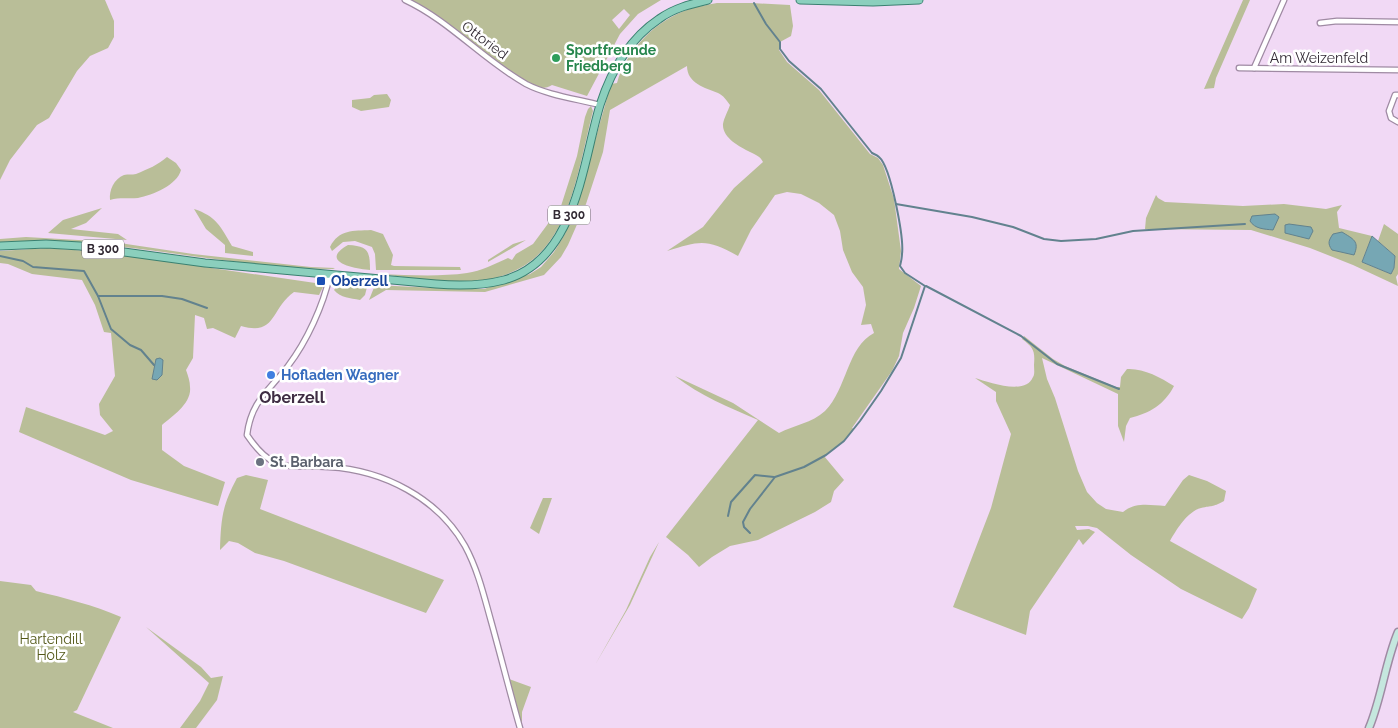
<svg xmlns="http://www.w3.org/2000/svg" width="1398" height="728" viewBox="0 0 1398 728" font-family="Raleway,sans-serif">
	<rect width="100%" height="100%" fill="#f1d9f5"/>
	<g fill="#b9be98" fill-rule="evenodd">
		<polygon points="0,0 105,0 114,21 114,37 108,48 90,56 77,71 49,118 37,125 10,160 0,180"/>
		<path d="M410 0H661L638 14 620 34 587 96 552 85C549 87 546 88 541 88 517 83 474 43 452 27 439 17 424 9 410 0ZM624 9 630 15 619 29 612 20Z"/>
		<polygon points="1243,0 1250,0 1216,78 1214,88 1204,89"/>
		<path d="M717 3H752L790 5 793 26 791 36 780 42 779 50 787 62 819 90 870 154 878 158 883 165 894 199 901 251 899 269 921 286 914 308 903 333 899 356 892 371 852 428 854 429 844 441 824 456 844 480 834 491 831 502 815 512 758 540 730 546 712 557 699 567 688 555 666 537 758 420C729 407 700 396 675 376L733 403 779 433C794 425 812 423 825 411 847 389 847 347 874 333L871 324 861 325 866 305 863 287 852 272 843 250 840 231 834 215 819 203 801 194 787 192 775 195 751 230 738 256C706 238 700 241 667 251L703 227 734 188 763 162C760 156 756 155 750 152 740 147 722 138 723 124 724 118 728 111 730 105 727 101 723 95 718 93 705 88 687 83 687 66L610 110 603 152 586 204 568 245 561 257 544 275 485 292 386 290 369 300 375 285 435 288 484 289 530 274 541 267 554 252 565 234 575 211 611 84 617 83C626 50 657 19 690 9 698 6 708 5 717 3Z"/>
		<polygon points="387,94 391,100 389,107 361,111 352,107 352,100 370,98 374,95"/>
		<path d="M591 106 593 111C572 193 567 281 460 282 433 282 406 277 380 274 408 275 439 277 467 273 481 271 495 264 508 258L512 260 516 254 533 244 561 206 577 156 585 117 588 109Z"/>
		<path d="M167 157 176 163 181 170C177 185 153 195 138 198 128 199 120 197 110 200 109 190 114 179 124 175 128 174 132 175 136 174 148 169 158 165 167 157Z"/>
		<polygon points="1156,195 1158,198 1165,202 1243,206 1284,204 1326,209 1342,205 1337,212 1339,228 1372,236 1362,262 1391,274 1394,268 1395,256 1378,241 1384,224 1398,234 1398,274 1396,277 1398,286 1353,265 1310,248 1251,230 1145,229 1146,218"/>
		<polygon points="102,208 86,223 71,229 118,234 127,240 48,233 63,220"/>
		<path d="M194 209C216 216 221 227 232 246L253 252V256L225 253V245L206 229Z"/>
		<path d="M371 230 383 234 393 255 391 265 394 266 460 267 461 270H376L375 254 372 247 355 241 343 242 332 251 330 247C339 229 353 231 371 230Z"/>
		<path d="M26 237 113 242 193 254 311 267 335 268 333 269C221 268 112 235 0 242V239Z"/>
		<polygon points="526,240 488,262 488,260 513,244"/>
		<path d="M348 245C368 246 370 251 370 270 355 269 318 262 348 245Z"/>
		<path d="M47 248 102 252 322 284 323 287 319 295 294 292C270 309 277 336 241 326L235 338 213 328 207 329 204 318 195 315 193 358 186 370C188 376 190 381 190 387 192 403 173 416 162 425V450L184 466 225 482 218 506 131 480 19 432 26 407 105 435 113 431 100 415 99 404 115 376 111 333 104 332 95 305 82 280 32 274 8 264 0 263V251Z"/>
		<path d="M337 286 367 287 365 295 360 300C350 298 341 298 334 290Z"/>
		<path d="M1024 336 1053 359 1065 366 1116 387H1120L1121 377 1127 369C1143 368 1160 377 1174 386 1164 405 1150 413 1130 418L1126 426 1124 442 1118 426V394L1042 358 1047 379 1055 398 1078 471 1087 492 1097 503 1106 509 1123 512C1135 502 1149 505 1165 506L1183 480 1189 475 1207 481 1226 491 1224 501C1211 508 1213 505 1201 508 1188 511 1176 530 1170 541L1257 589 1249 608 1242 619 1181 589 1131 555 1097 528 1088 526H1075L1077 530 1089 529 1095 532 1083 545 1079 539 1030 611 1026 635 953 607 991 508 1011 434 996 401V392L975 378C988 382 1026 396 1033 377 1035 374 1034 369 1034 365 1035 351 1034 348 1022 339Z"/>
		<path d="M246 475 268 480 260 509 444 580 426 613 284 561 255 553 238 543 229 541 220 550C221 519 222 506 237 478Z"/>
		<polygon points="543,498 552,498 539,534 530,528"/>
		<polygon points="659,542 630,605 595,665 626,610 650,557"/>
		<path d="M0 581 31 585 36 591C65 598 93 605 121 617L77 710 73 712 113 728H0Z"/>
		<polygon points="146,627 201,667 211,678 223,676 217,700 196,728 180,728 200,701 209,683"/>
		<polygon points="509,679 531,687 522,712 522,728 521,728"/>
	</g>
	<g fill="#76a7b4" stroke="#62828e">
		<path d="M1275 214 1279 217 1273 230C1264 229 1255 229 1250 221L1252 216Z"/>
		<polygon points="1289,224 1311,227 1313,231 1309,239 1285,233 1285,225"/>
		<path d="M1342 232C1353 239 1360 241 1354 255L1332 250C1327 243 1329 240 1333 234Z"/>
		<polygon points="1372,236 1395,256 1394,268 1391,274 1362,262"/>
		<polygon points="160,358 163,360 162,375 157,380 152,379 156,359"/>
	</g>
	<g fill="none" stroke-linecap="round" stroke-linejoin="round">
		<g stroke="#62828e" stroke-width="2">
			<polyline points="896,204 972,217 1013,227 1044,239 1061,241 1096,239 1133,231 1245,224"/>
			<polyline points="0,256 23,261 33,267 84,271 98,296 162,296 182,299 207,308"/>
			<polyline points="926,286 1021,336 1057,364 1119,389"/>
			<polyline points="98,296 111,329 130,345 141,350 154,365"/>
			<polyline points="728,516 731,502 755,475 774,477"/>
			<path d="M750 533 744 527 743 522 750 509 775 477 804 467 826 455 844 441 860 421 881 391 901 358 925 286 905 273 900 266C901 262 902 258 902 254 904 238 891 167 879 157 877 155 874 154 872 153L821 89 789 61 780 49V42L766 24 754 3"/>
		</g>
		<defs>
			<g id="minor">
				<path d="M405 0C450 21 483 60 526 84 547 95 577 99 600 105"/>
				<polyline points="1320,23 1337,21 1398,22"/>
				<polyline points="1239,68 1398,70"/>
				<polyline points="1254,68 1284,0"/>
				<polyline points="1398,95 1395,95 1389,111 1391,118 1398,122"/>
				<path d="M330 275C323 306 307 341 288 366 269 391 251 401 247 435 274 475 288 464 329 467 383 470 438 498 465 546 478 570 484 596 491 621 501 657 510 693 520 728"/>
			</g>
			<path id="secondary" d="M1369 728C1382 697 1385 663 1398 632"/>
			<g id="primary">
				<polyline points="800,0 873,2 919,0"/>
				<path d="M0 246 46 244 80 246 205 263 436 284C459 286 481 286 504 280 576 260 582 165 600 105 611 71 629 39 659 19 674 8 691 4 708 0"/>
			</g>
		</defs>
		<use href="#minor" stroke="#9f8aa3" stroke-width="7"/>
		<use href="#secondary" stroke="#9f8aa3" stroke-width="9"/>
		<use href="#primary" stroke="#3a8070" stroke-width="9"/>
		<use href="#minor" stroke="#fff" stroke-width="4.5"/>
		<use href="#secondary" stroke="#c5e7de" stroke-width="6"/>
		<use href="#primary" stroke="#8bcfbd" stroke-width="7"/>
	</g>
	<circle fill="#2e9e5b" stroke="#fff" stroke-width="2" cx="556" cy="58" r="5"/>
	<rect fill="#1a4fb4" stroke="#fff" stroke-width="2" x="316" y="276" width="10" height="10" rx="2.5"/>
	<circle fill="#3f7fe0" stroke="#fff" stroke-width="2" cx="271" cy="375" r="5"/>
	<circle fill="#6b7280" stroke="#fff" stroke-width="2" cx="260" cy="462" r="5"/>
	<g text-anchor="middle" dominant-baseline="central" stroke-width="5" stroke-linejoin="round" paint-order="stroke">
		<g fill="#fff" stroke="#706a71" stroke-width="1">
			<rect x="548" y="205.5" width="42" height="19" rx="4"/>
			<rect x="82" y="239.5" width="42" height="19" rx="4"/>
		</g>
		<g font-size="12" font-weight="bold" fill="#322a34">
			<text x="569" y="215">B 300</text>
			<text x="103" y="249">B 300</text>
		</g>
		<g font-size="14" fill="#322a34" stroke="#fff">
			<text transform="translate(485 40) rotate(37)">Ottoried</text>
			<text x="1319" y="58">Am Weizenfeld</text>
		</g>
		<g font-size="14" font-weight="bold" fill="#27864d" stroke="#fff" text-anchor="start">
			<text x="566" y="50">Sportfreunde<tspan x="566" dy="16">Friedberg</tspan></text>
		</g>
		<g font-size="14" font-weight="bold" fill="#164399" stroke="#fff" text-anchor="start">
			<text x="331" y="281">Oberzell</text>
		</g>
		<g font-size="14" font-weight="bold" fill="#366cbe" stroke="#fff" text-anchor="start">
			<text x="281" y="375">Hofladen Wagner</text>
		</g>
		<g font-size="14" font-weight="bold" fill="#5b616d" stroke="#fff" text-anchor="start">
			<text x="270" y="462">St. Barbara</text>
		</g>
		<g font-size="14" fill="#535818" stroke="#fff">
			<text x="51" y="639">Hartendill<tspan x="51" dy="16">Holz</tspan></text>
		</g>
		<g font-size="16" font-weight="bold" fill="#3f2d43" stroke="#fff">
			<text x="292" y="397">Oberzell</text>
		</g>
	</g>
</svg>
